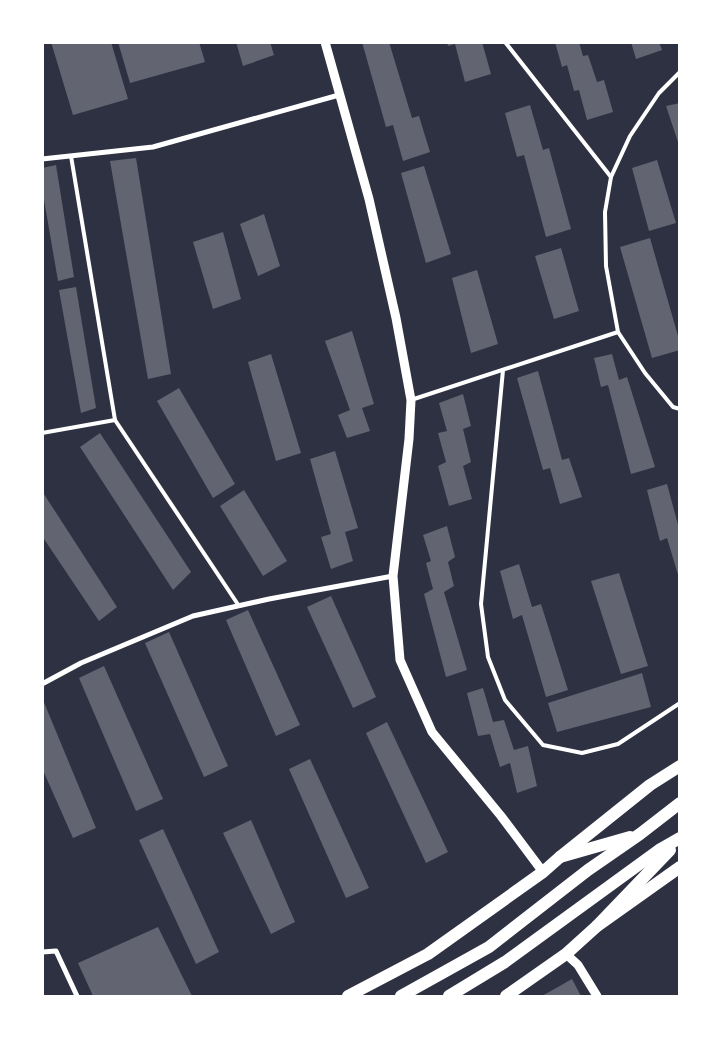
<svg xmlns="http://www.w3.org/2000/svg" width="722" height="1039" viewBox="0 0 722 1039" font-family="'Space Grotesk',sans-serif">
	<rect width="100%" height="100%" fill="#2d3142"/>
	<g fill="#626471">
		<polygon points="51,42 111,42 128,99 73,115"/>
		<polygon points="118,42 199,42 205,62 130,83"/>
		<polygon points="236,42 270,42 274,55 243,66"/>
		<polygon points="362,42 389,42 412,118 419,116 430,152 403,161 393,125 386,127"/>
		<polygon points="447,42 482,42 491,74 465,82 455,44 448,46"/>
		<polygon points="555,42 579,42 583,56 588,55 597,82 604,80 613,112 587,120 579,90 574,91 567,65 562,67"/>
		<polygon points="631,42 659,42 662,50 636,59"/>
		<polygon points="680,103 680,145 679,145 666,106"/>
		<polygon points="530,105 543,150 549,148 571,229 546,237 524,155 517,157 505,113"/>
		<polygon points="136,158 171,374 148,379 110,161"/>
		<polygon points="657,160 676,223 649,231 632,168"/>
		<polygon points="56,165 74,277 58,281 42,188 42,168"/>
		<polygon points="424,166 451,254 426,263 401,173"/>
		<polygon points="264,214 280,266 258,276 240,224"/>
		<polygon points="223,232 241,299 213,309 193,242"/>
		<polygon points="650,238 680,343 680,350 652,358 620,247"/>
		<polygon points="561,248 579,311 554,319 535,256"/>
		<polygon points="477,270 498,344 471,353 452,278"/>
		<polygon points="76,287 96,408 81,413 59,290"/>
		<polygon points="352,331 374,404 362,408 370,431 347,438 338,415 350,410 325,341"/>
		<polygon points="271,354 301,453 276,461 248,362"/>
		<polygon points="612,354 619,380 627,377 655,467 631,474 608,385 601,387 594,358"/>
		<polygon points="538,371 562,460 569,458 582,497 560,504 550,468 543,470 517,378"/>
		<polygon points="179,388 235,484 213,498 157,401"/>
		<polygon points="463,394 471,426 463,429 471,462 463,466 472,499 449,506 438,466 446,462 438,433 447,431 439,403"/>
		<polygon points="100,433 191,572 173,590 80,447"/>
		<polygon points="335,451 358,528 345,532 353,561 331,569 321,537 331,534 310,459"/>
		<polygon points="667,484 680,532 679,578 667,538 660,541 647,490"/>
		<polygon points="244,490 287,561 263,576 220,506"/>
		<polygon points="42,491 117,607 99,621 42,536"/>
		<polygon points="447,526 455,557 448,562 454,586 444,592 467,670 446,677 424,594 433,589 426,563 431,561 423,535"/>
		<polygon points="519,564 532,607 541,604 568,690 546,697 522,615 513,619 500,571"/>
		<polygon points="619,573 648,666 621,674 591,581"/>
		<polygon points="331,596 376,697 353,708 307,607"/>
		<polygon points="248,610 300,725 276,736 226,620"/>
		<polygon points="169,632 228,766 204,777 145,643"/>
		<polygon points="104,666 163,799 136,811 79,678"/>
		<polygon points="642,673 651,707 557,732 548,703"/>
		<polygon points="483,688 493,722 504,720 514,750 528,746 537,786 517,793 510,763 500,767 490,734 478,736 467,693"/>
		<polygon points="43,700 96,828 73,838 42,768"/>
		<polygon points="387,722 448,852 426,863 366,733"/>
		<polygon points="310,759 369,888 346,898 289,769"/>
		<polygon points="251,820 295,922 271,934 223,833"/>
		<polygon points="163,829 219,952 196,964 139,840"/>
		<polygon points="158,927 192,996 93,996 78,963"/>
		<polygon points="572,979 581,996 542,996"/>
	</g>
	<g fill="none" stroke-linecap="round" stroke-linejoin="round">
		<g stroke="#fff" stroke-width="4">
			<polyline points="505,42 611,177"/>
			<polyline points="680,72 659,93 630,136 611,177 605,212 606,266 618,332 645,373 673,407 680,409"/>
			<polyline points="71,156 115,420 239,606"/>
			<polyline points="503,370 481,604 488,657 505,700 543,745 582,753 618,744 680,703"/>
			<polyline points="411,400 618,332"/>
			<polyline points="42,433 115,420"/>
		</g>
		<g stroke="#fff" stroke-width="5">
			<polyline points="42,159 153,147 339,95"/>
			<polyline points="42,684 81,663 193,616 269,599 393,576"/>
			<polyline points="42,952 56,951 77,996"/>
		</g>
		<g stroke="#fff" stroke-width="9">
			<polyline points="325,42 369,199 396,318 411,400 409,439 393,576 400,660 432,732 501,816 543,872"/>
			<polyline points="566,954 578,965 597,996"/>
		</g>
		<g stroke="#fff" stroke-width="12">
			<polyline points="348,996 428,954 543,872 560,857 650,785 680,766"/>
			<polyline points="506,996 566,954 597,926 680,867"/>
		</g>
		<g stroke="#fff" stroke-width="12">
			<polyline points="560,857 630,837"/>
			<polyline points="597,926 670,850"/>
			<polyline points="401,996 489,947 588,870 640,834 680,803"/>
			<polyline points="449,996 505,962 659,850 680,838"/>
		</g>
	</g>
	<rect width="722" height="1039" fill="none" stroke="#ffffff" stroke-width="88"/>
</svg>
